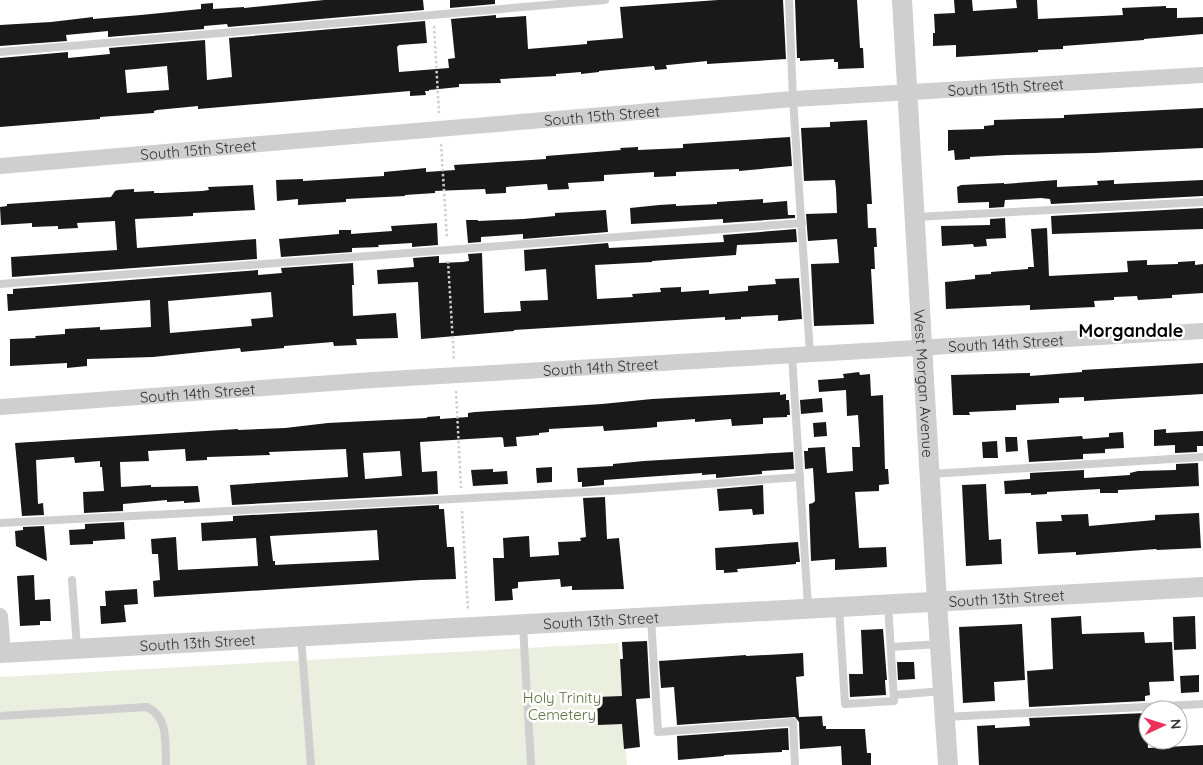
<svg xmlns="http://www.w3.org/2000/svg" width="1203" height="765" viewBox="0 0 1203 765" font-family="Quicksand,sans-serif">
	<rect width="100%" height="100%" fill="#fff"/>
	<polygon fill="#eaefe0" points="619,643 627,765 0,765 0,677"/>
	<g fill="#191919" fill-rule="evenodd">
		<polygon points="324,0 423,0 424,10 228,27 227,24 204,26 204,29 108,37 108,31 66,35 67,41 0,46 0,25 51,22 93,17 93,19 141,15 201,9 201,4 213,3 213,9 244,7 244,8"/>
		<polygon points="450,0 495,0 495,4 450,8"/>
		<path d="M718 0H783L786 59 707 64V61L668 65H666L667 69 655 70 654 66 599 71V72L581 74V72L556 74V76L500 79 501 83 459 84V87L429 90V91H425L426 95 410 96V91L198 109V106L157 110 154 111V113L100 117V119L0 127V58L68 52V58L110 54 109 48 205 40 207 80 232 77 229 38 425 21 427 43 399 45 397 47 399 72 449 68 448 59 455 58 451 19 496 15V18L526 16 528 49 587 44V41L623 38 620 7ZM167 66 169 90 127 93 125 70Z"/>
		<polygon points="795,0 857,0 860,48 863,48 864,68 838,69 838,62 834,62 834,59 800,61 800,58 797,58"/>
		<polygon points="954,0 972,0 973,11 1017,8 1016,0 1037,0 1038,19 1123,15 1122,8 1166,6 1166,8 1177,8 1177,18 1203,17 1203,34 1144,39 1144,40 1063,46 1063,49 1038,50 1038,52 956,57 956,45 933,46 933,33 935,33 934,14 955,13"/>
		<polygon points="1203,108 1203,148 1094,153 1006,155 970,157 970,159 955,160 954,150 948,151 948,130 984,129 984,126 994,125 994,120 1064,118 1064,115"/>
		<polygon points="867,120 872,204 867,204 868,228 876,228 877,247 874,247 875,269 871,269 874,324 814,326 811,264 839,263 837,239 808,241 806,214 837,213 836,189 835,180 804,181 801,128 830,127 830,122"/>
		<polygon points="790,137 792,166 739,171 739,169 676,172 676,176 654,177 654,172 604,175 604,181 568,183 569,189 548,190 547,184 506,187 506,193 486,194 485,189 435,191 435,193 405,195 405,196 346,199 346,202 298,205 298,199 277,201 276,180 303,179 303,181 384,176 384,172 426,168 426,172 455,170 454,165 546,159 546,156 621,150 620,148 638,147 638,150 683,148 683,144"/>
		<polygon points="1057,180 1057,187 1098,185 1097,181 1114,180 1114,184 1203,180 1203,196 1051,204 1050,199 1041,198 1005,200 1004,207 989,208 989,202 958,203 957,187 961,185 1004,183 1004,184"/>
		<polygon points="253,185 255,210 193,213 193,216 135,219 137,248 256,239 257,259 12,277 11,257 117,250 115,221 77,223 78,228 58,229 58,226 32,227 32,223 1,225 0,207 7,206 7,204 111,197 115,191 118,190 134,189 134,192 154,191 154,193 161,193 202,191 209,190 208,187"/>
		<polygon points="763,199 763,203 787,201 788,215 795,215 795,218 723,223 723,219 631,224 630,208 659,205 676,204 676,206 717,204 717,202"/>
		<polygon points="1203,208 1203,229 1052,234 1051,216"/>
		<polygon points="606,210 608,232 523,239 523,234 481,237 481,242 468,243 466,220 478,220 478,221 523,219 555,216 555,213"/>
		<polygon points="1005,218 1006,238 986,239 987,246 974,247 973,244 942,246 941,226 990,225 990,219"/>
		<polygon points="437,223 438,245 412,247 412,243 378,245 379,247 352,248 352,252 281,257 279,239 339,234 339,230 351,230 351,234 392,231 391,226"/>
		<polygon points="1047,228 1049,276 1128,272 1127,261 1147,260 1147,265 1178,264 1178,262 1195,261 1195,265 1203,264 1203,293 1172,295 1172,298 1138,300 1137,296 1114,297 1114,300 1094,301 1095,307 1072,308 1030,310 1030,305 946,309 945,282 975,279 975,275 991,274 991,272 1028,269 1028,267 1034,267 1031,229"/>
		<polygon points="796,229 797,242 737,245 736,255 652,261 652,262 595,265 597,299 633,297 632,294 661,292 660,288 681,287 681,292 709,290 709,294 748,291 748,286 776,284 775,279 799,278 802,319 778,321 778,315 741,317 741,319 725,320 725,317 514,330 514,331 421,339 418,282 378,284 377,270 414,267 413,258 439,256 439,263 463,262 469,261 468,254 482,253 484,313 521,311 520,301 548,300 546,269 525,271 524,250 608,243 609,248 724,242 723,235"/>
		<path d="M353 263 354 285H352L353 316 396 313 398 338 356 339 357 345 334 346 333 342 284 346V348L241 352 240 348 153 357 87 359V366L67 368V363L10 366V339L36 338 35 336 65 334V329L100 327V330L151 327 150 300 8 311 7 294H13V289L258 270V275L282 273 281 268ZM271 292 273 317 251 319 252 326 170 333 168 301Z"/>
		<polygon points="1203,363 1203,394 1084,401 1084,397 1059,398 1059,403 1016,405 1016,410 969,412 970,415 953,415 951,375 1030,373 1030,376 1082,372 1082,370"/>
		<polygon points="859,372 860,375 870,374 871,396 883,395 885,469 888,469 889,484 879,485 879,491 855,492 859,548 886,547 887,567 835,570 835,559 811,561 809,504 813,503 815,501 813,468 805,469 804,451 808,451 808,448 825,447 827,473 853,471 852,447 860,447 858,415 847,416 846,390 819,392 818,380 844,378 843,374"/>
		<path d="M780 392V395L786 394V400H789L790 415H787V417L763 418V424L732 426 731 419 695 422V419L657 422V427L647 428 604 431 603 426 549 429V432L539 433V435L516 437 517 446 504 447 503 438 501 437 420 442 422 472 437 471 438 494 232 505 230 485 348 477 346 449 269 452 270 455 207 457V460L186 461 185 449 148 451 149 461 120 462 121 487 151 485V487L198 486 200 502 184 503V501L167 502V500L123 504V511L84 513 83 492 104 491 102 467H100V461L75 463 74 457 36 460 38 504 43 503 44 515 22 516 15 443 238 429V430L285 428 328 423 427 418V417L440 416V419L468 417V413L475 412 602 404 652 399ZM400 451 402 476 365 479 363 453Z"/>
		<polygon points="822,398 823,412 801,414 800,400"/>
		<polygon points="826,422 827,436 814,437 813,423"/>
		<polygon points="1166,429 1166,433 1203,431 1203,446 1197,446 1197,452 1175,453 1175,445 1154,446 1154,430"/>
		<polygon points="1123,432 1124,448 1105,449 1105,453 1083,454 1083,459 1029,462 1027,440 1082,436 1083,439 1109,437 1109,433"/>
		<polygon points="1005,437 1017,437 1018,451 1006,452"/>
		<polygon points="997,441 998,458 983,458 982,442"/>
		<polygon points="793,452 794,469 762,471 762,474 716,478 716,474 702,475 702,473 645,477 604,480 604,485 582,487 582,482 578,482 577,468 613,466 613,464 644,461"/>
		<polygon points="1198,463 1199,486 1118,490 1118,493 1100,493 1100,489 1047,492 1047,494 1031,495 1031,493 1005,494 1004,481 1030,479 1030,473 1084,470 1084,478 1130,475 1130,473 1138,471 1176,470 1176,464"/>
		<polygon points="552,467 552,482 537,483 536,468"/>
		<polygon points="493,469 493,472 507,471 508,484 473,486 471,470"/>
		<polygon points="986,484 989,540 1001,539 1002,564 966,566 962,485"/>
		<polygon points="763,485 764,514 753,515 752,509 719,511 717,489"/>
		<polygon points="605,497 607,539 619,538 624,589 572,590 572,586 561,587 560,579 518,582 518,588 512,589 513,600 495,601 493,558 504,558 503,538 529,536 530,557 559,555 558,542 581,541 580,538 586,537 583,498"/>
		<path d="M439 505V509H444L447 547H454L456 579 421 580 154 597 153 581 160 580 158 554H152L151 539 176 537 178 570 258 566 256 538 202 541 201 523 233 521V516ZM377 530 379 560 275 565V561H273L270 536Z"/>
		<polygon points="1199,513 1201,548 1157,550 1156,549 1076,555 1076,552 1038,554 1036,522 1062,521 1061,515 1088,514 1089,526 1155,520 1155,515"/>
		<polygon points="124,522 125,539 93,541 93,544 70,545 69,530 85,529 85,524"/>
		<polygon points="44,526 47,561 16,546 15,531 23,530 23,527"/>
		<polygon points="798,542 800,562 796,562 796,564 737,569 738,572 724,573 724,570 716,570 715,548"/>
		<polygon points="34,575 35,600 50,599 51,621 40,621 40,625 20,626 17,576"/>
		<polygon points="137,589 138,604 124,605 126,622 101,624 100,606 106,606 105,591"/>
		<polygon points="1081,616 1082,634 1144,632 1145,643 1172,642 1174,681 1149,682 1150,695 1145,696 1145,701 1029,707 1027,671 1053,669 1051,618"/>
		<polygon points="1195,616 1196,649 1174,650 1173,617"/>
		<polygon points="1022,624 1025,680 994,682 995,701 963,703 959,627"/>
		<polygon points="883,629 887,680 885,680 886,695 850,697 849,674 863,674 861,630"/>
		<polygon points="647,641 650,698 636,699 640,747 624,749 622,724 598,725 597,697 622,696 620,659 623,659 622,642"/>
		<polygon points="803,653 804,676 796,677 799,717 822,716 823,726 826,726 826,729 865,729 867,753 871,753 871,765 842,765 841,746 800,749 799,722 795,717 677,725 674,687 661,688 659,661 746,655 746,656"/>
		<polygon points="897,662 914,662 915,679 898,680"/>
		<polygon points="1199,675 1199,692 1181,693 1180,676"/>
		<polygon points="1146,713 1148,748 1203,745 1203,765 979,765 977,726 995,725 995,728 1030,726 1029,718"/>
		<polygon points="788,728 789,750 782,750 782,752 724,755 724,756 678,760 677,736"/>
	</g>
	<g fill="none" stroke-linecap="round" stroke-linejoin="round">
		<g stroke="#cfcfcf" stroke-width="2.5" stroke-dasharray="2.5 2.5" stroke-linecap="butt">
			<polyline points="434,26 439,113"/>
			<polyline points="441,144 447,238"/>
			<polyline points="448,261 454,360"/>
			<polyline points="456,391 461,488"/>
			<polyline points="462,511 468,610"/>
		</g>
		<g stroke="#cfcfcf" stroke-width="8">
			<polyline points="789,0 793,99 810,354"/>
			<polyline points="0,52 605,0"/>
			<polyline points="915,217 1203,202"/>
			<polyline points="0,284 802,223"/>
			<polyline points="792,355 808,607"/>
			<polyline points="931,474 1203,457"/>
			<polyline points="0,523 625,490 800,477"/>
			<polyline points="72,580 77,647"/>
			<polyline points="839,608 845,704 894,701 888,604"/>
			<polyline points="651,618 658,732 793,722 795,765"/>
			<polyline points="523,625 531,765"/>
			<polyline points="301,637 311,765"/>
			<polyline points="891,647 940,644"/>
			<polyline points="894,695 943,691"/>
			<path d="M0 716 147 707C169 717 165 744 166 765"/>
			<polyline points="945,717 1203,704"/>
		</g>
		<g stroke="#cfcfcf" stroke-width="16">
			<path id="s1" d="M0 166 793 99 1203 75"/>
			<path id="s2" d="M0 407 373 380 1203 331"/>
			<polyline points="0,616 3,653"/>
		</g>
		<g stroke="#cfcfcf" stroke-width="20">
			<path id="s3" d="M902 0 937 602 948 765"/>
			<path id="s4" d="M0 653 1203 587"/>
		</g>
	</g>
	<g text-anchor="middle" dominant-baseline="central" stroke-width="5" stroke-linejoin="round" paint-order="stroke">
		<g font-size="15" fill="#323232" stroke="#fff">
			<text stroke="none"><textPath href="#s1" startOffset="1009">South 15th Street</textPath></text>
			<text stroke="none"><textPath href="#s1" startOffset="604">South 15th Street</textPath></text>
			<text stroke="none"><textPath href="#s1" startOffset="199">South 15th Street</textPath></text>
			<text stroke="none"><textPath href="#s2" startOffset="1008">South 14th Street</textPath></text>
			<text stroke="none"><textPath href="#s2" startOffset="602">South 14th Street</textPath></text>
			<text stroke="none"><textPath href="#s3" startOffset="384">West Morgan Avenue</textPath></text>
			<text stroke="none"><textPath href="#s2" startOffset="198">South 14th Street</textPath></text>
			<text stroke="none"><textPath href="#s4" startOffset="1008">South 13th Street</textPath></text>
			<text stroke="none"><textPath href="#s4" startOffset="602">South 13th Street</textPath></text>
			<text stroke="none"><textPath href="#s4" startOffset="198">South 13th Street</textPath></text>
		</g>
		<g font-size="15" fill="#5c713c" stroke="#fff">
			<text x="562" y="697">Holy Trinity<tspan x="562" dy="17">Cemetery</tspan></text>
		</g>
		<g font-size="18" font-weight="bold" fill="#000" stroke="#fff">
			<text x="1131" y="330">Morgandale</text>
		</g>
	</g>
	<g transform="translate(1163 725) rotate(86)"><circle r="24" fill="#ffffff" stroke="#adadad"/>
	<path d="M0-4L9 19L0 12L-9 19Z" fill="#ee2f57"/>
	<text y="-8" font-size="14" font-weight="bold" text-anchor="middle" fill="#323232">N</text>
	</g>
</svg>
